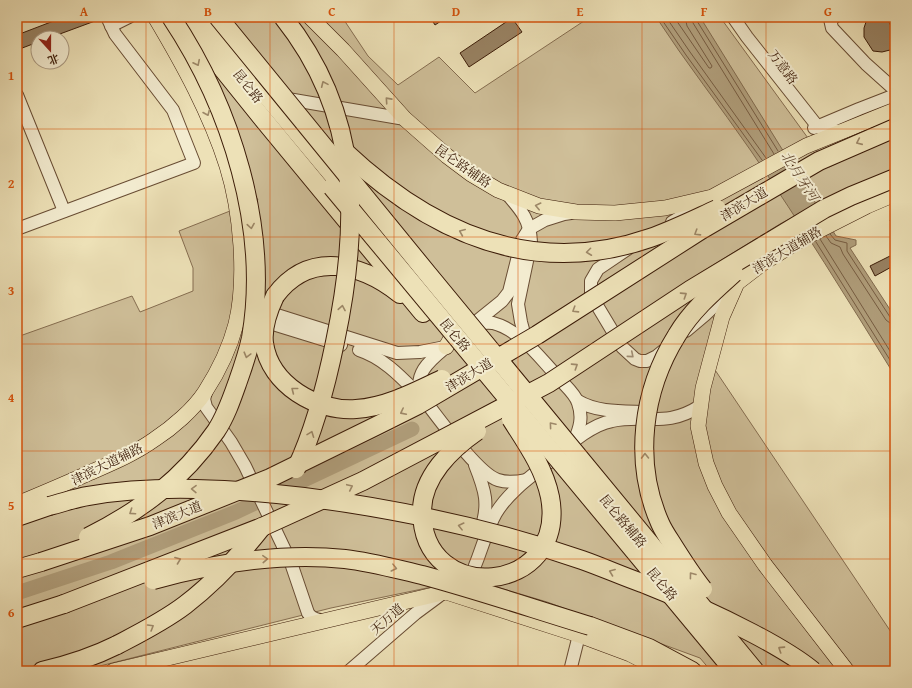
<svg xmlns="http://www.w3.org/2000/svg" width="912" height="688" viewBox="0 0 912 688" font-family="'Gentium Book Plus','Noto Serif SC',serif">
	<rect width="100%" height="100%" fill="#ede1b7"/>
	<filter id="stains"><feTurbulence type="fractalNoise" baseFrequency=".005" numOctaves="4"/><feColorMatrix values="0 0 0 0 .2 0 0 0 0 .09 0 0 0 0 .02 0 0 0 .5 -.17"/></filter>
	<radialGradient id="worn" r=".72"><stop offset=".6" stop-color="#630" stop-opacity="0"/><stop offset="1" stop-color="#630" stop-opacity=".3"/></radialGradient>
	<polygon fill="#cfbf99" stroke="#856d50" points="148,17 342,17 368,56 398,85 439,57 475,93 590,17 720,17 829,167 876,144 895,138 895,169 842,191 780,224 697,275 715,322 707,358 895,638 895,671 711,671 700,658 547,602 470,579 331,608 80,671 17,671 17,337 132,296 140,312 193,291 193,268 179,231 258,200"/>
	<path fill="#b09e7b" stroke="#816a4d" d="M656 17H700L836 236 856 240V245L850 248 895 317V376C848 300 801 224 751 151 720 106 686 63 656 17Z"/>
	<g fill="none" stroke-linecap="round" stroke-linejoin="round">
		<g stroke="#765c41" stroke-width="1">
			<polyline points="660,17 686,55 762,160"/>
			<polyline points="666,17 690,52 766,158"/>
			<polyline points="674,17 709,68 711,68 712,66 687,26 685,17"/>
			<polyline points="691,17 693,23 774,154"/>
			<polyline points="696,17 697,21 778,151"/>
			<polyline points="830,234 835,240 847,243 847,251 890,317 895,319"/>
			<polyline points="826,236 831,243 840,247 843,254 886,320 890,323 895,324"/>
			<polyline points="820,239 895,359"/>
			<polyline points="816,242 895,368"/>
		</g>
		<polyline stroke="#b09e7b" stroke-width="15" points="17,593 111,562 236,512 412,429"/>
	</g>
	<g fill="#988263" stroke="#3b1b07">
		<polygon points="64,17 94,17 95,21 49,38 38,38 38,42 17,50 17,35"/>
		<polygon points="430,17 447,17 435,25"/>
		<polygon points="532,17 541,17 535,21"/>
		<polygon points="871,17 895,17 895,55 892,56 890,50 882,52 873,51 864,37 864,28 866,22"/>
		<polygon points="887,17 895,17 895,28 892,29"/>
		<polygon points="512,18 522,32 469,67 460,53"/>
		<polygon points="895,218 895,230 890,220"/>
		<polygon points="894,254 895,265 875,276 870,266"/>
	</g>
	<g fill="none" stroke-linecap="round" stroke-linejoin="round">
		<defs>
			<g id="minor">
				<polyline points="733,17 747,37 818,127 827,130 842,131"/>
				<polyline points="835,17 830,19 832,28 866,64 895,90"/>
				<polyline points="111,26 129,17"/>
				<polyline points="17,95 64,211"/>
				<polyline points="282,98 405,119"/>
				<polyline points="814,128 859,109 895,95"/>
				<path d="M507 194C521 210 530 220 531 242L518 304 521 322 527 344"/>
				<polyline points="672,222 706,201"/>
				<polyline points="17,229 194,163 173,110 115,34 107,17"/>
				<polyline points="629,248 598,269 591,281 591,293 598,307 622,347 635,359 640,361 647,361 657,356 668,347"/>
				<polyline points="261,310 397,353 420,352 445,347"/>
				<polyline points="260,320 341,345"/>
				<path d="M475 324C481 323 487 322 493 323 520 330 539 357 557 376 563 384 575 393 578 403 583 417 580 428 574 441"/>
				<polyline points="466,330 502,301 509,292 522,240 529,229 545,220 564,214 571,213"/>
				<polyline points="686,331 705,315 733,288"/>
				<path d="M452 342C435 357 411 371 422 397 437 416 478 474 498 480 507 483 517 482 526 480"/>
				<path d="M359 350C384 358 402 378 420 396"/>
				<path d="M207 389 204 399 206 407 231 442 245 466 291 563 308 613C312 619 318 620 325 621"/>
				<path d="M578 401C598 413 624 411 648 412"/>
				<path d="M475 465C485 490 490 505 480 531"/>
				<path d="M468 581C480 559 484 534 496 513 509 492 529 478 548 463 566 448 589 425 612 421 646 414 666 428 700 406"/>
				<polyline points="349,671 416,613 439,596"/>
				<polyline points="570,671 579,635"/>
			</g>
			<g id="major">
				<polyline points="199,17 346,193"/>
				<polyline points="310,17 343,50 405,119 447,156 471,174 498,190 539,206 576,212 615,213 665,208 712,197 806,146 895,110"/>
				<path d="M446 347C451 339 454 333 452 323"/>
				<path d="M17 504C41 494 65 484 89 473 112 463 134 454 155 439 172 428 194 409 205 392 218 372 230 347 236 324 247 278 241 211 227 166 210 113 183 64 155 17"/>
				<polyline points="113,671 446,592 579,635 630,654 663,671"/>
				<polyline points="847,671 765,565 729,513 715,486 706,463 698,426 703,388 722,317 737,283 763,263 802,239 867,206 895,194"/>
			</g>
			<g id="highway">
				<polyline points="181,17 263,119 423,313"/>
				<path d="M275 296C309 250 361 263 400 294"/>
				<polyline points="17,517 49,506"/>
				<polyline points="17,569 41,562"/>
				<polyline points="17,619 64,604"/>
				<polyline points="590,626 649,648 692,671"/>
				<path d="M42 671C68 665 93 657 117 645"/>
			</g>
		</defs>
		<use href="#minor" stroke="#684c33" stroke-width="14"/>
		<use href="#major" stroke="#3b1b07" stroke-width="16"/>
		<use href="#highway" stroke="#3b1b07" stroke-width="20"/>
		<use href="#minor" stroke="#f3ecd0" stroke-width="12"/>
		<use href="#major" stroke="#ede1b7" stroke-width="15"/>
		<use href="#highway" stroke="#ede1b7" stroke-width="18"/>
		<defs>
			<g id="highway-bridge">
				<polyline points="218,17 427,273 755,671"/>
				<path d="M283 17C362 116 360 224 335 342 326 386 315 429 296 469"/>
				<path d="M344 151C430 232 532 279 650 238 673 230 695 219 717 209"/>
				<polyline points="332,187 734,671"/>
				<path d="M275 296C268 311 262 327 264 343 270 385 317 412 356 409 386 407 415 392 442 379"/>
				<path d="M477 431C451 449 422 477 422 511 422 608 568 595 550 497 544 468 527 444 511 419"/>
				<path d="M49 506C62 503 75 498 88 496 157 484 234 489 304 497 398 509 492 529 582 560 602 567 622 576 642 583 680 598 716 614 752 633 773 644 795 656 813 671"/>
				<path d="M88 537C140 511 183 479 216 431 226 416 232 398 238 381 243 367 248 352 251 338 270 229 231 107 171 17"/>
				<polyline points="41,562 150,526 270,478 376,426 418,405 537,335 701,230 819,161 895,128"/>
				<path d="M153 580C215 563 280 552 345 559 371 562 396 569 422 575 478 590 534 609 590 626"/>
				<path d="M703 589C691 574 681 558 671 542 667 536 663 530 660 523 633 462 642 391 677 335 691 311 714 291 734 273"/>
				<polyline points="64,604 262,527 363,481 549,383 690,290 824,209 851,196 895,178"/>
				<path d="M117 645C140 633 164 621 185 605 215 582 239 556 262 527"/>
			</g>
		</defs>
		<use href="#highway-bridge" stroke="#3b1b07" stroke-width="20" stroke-linecap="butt"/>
		<use href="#highway-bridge" stroke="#ede1b7" stroke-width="18"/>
	</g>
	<defs><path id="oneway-chevron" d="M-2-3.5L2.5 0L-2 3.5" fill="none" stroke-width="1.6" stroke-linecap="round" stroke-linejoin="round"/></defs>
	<g stroke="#9d8868">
		<use href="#oneway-chevron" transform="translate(197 63) rotate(64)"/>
		<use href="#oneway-chevron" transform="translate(324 84) rotate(-114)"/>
		<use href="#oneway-chevron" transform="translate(388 100) rotate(-132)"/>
		<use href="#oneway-chevron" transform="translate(207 113) rotate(67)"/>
		<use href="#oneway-chevron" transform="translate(859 142) rotate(156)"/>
		<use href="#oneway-chevron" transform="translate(538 206) rotate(-167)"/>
		<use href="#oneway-chevron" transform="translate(251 226) rotate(81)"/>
		<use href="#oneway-chevron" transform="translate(462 232) rotate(-157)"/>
		<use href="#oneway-chevron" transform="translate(697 233) rotate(148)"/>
		<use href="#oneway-chevron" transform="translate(589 252) rotate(173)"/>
		<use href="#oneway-chevron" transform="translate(684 295) rotate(-33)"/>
		<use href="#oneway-chevron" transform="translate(342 308) rotate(-80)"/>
		<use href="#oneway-chevron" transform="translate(575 310) rotate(148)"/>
		<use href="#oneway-chevron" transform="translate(247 355) rotate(105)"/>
		<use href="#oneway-chevron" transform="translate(575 366) rotate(-33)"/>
		<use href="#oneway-chevron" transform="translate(294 390) rotate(-142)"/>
		<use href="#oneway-chevron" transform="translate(403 412) rotate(153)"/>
		<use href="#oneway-chevron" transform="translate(552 425) rotate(-130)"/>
		<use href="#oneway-chevron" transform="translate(311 434) rotate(-69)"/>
		<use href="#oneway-chevron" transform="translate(645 456) rotate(-91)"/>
		<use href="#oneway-chevron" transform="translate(350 487) rotate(-25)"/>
		<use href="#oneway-chevron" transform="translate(194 489) rotate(-179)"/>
		<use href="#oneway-chevron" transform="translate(132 512) rotate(146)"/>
		<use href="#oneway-chevron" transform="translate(461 526) rotate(-166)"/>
		<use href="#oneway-chevron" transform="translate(265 559) rotate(-3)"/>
		<use href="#oneway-chevron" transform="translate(178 560) rotate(-21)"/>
		<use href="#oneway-chevron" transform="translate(394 568) rotate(14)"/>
		<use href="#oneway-chevron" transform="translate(612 572) rotate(-159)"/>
		<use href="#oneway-chevron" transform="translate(692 575) rotate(-127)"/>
		<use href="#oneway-chevron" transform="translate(151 627) rotate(-31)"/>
		<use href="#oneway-chevron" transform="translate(781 649) rotate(-147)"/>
	</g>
	<use stroke="#a08e76" href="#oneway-chevron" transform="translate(631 355) rotate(40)"/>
	<path fill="none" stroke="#d7530c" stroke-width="1" stroke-opacity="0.55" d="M146 17V671M270 17V671M394 17V671M518 17V671M642 17V671M766 17V671M17 129H895M17 237H895M17 344H895M17 451H895M17 559H895"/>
	<g text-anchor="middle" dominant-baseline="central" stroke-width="4" stroke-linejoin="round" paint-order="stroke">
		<g font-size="13" fill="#3b1b07" stroke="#f3ecd0">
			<text transform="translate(783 67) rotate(53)">万意路</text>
			<text transform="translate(248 86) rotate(51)">昆仑路</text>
			<text transform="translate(463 166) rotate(35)">昆仑路辅路</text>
			<text transform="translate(744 204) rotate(-31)">津滨大道</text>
			<text transform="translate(787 250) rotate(-31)">津滨大道辅路</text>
			<text transform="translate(455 335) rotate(50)">昆仑路</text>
			<text transform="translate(469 375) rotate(-31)">津滨大道</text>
			<text transform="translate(107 464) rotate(-26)">津滨大道辅路</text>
			<text transform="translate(177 515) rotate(-22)">津滨大道</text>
			<text transform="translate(623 521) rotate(50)">昆仑路辅路</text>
			<text transform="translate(662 584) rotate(50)">昆仑路</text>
			<text transform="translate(387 619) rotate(-41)">天万道</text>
		</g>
		<g font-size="14" font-style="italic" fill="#644930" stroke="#f3ecd0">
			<text transform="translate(800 176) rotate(57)">北月牙河</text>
		</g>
	</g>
	<rect width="912" height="688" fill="none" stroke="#ede1b7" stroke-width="44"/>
	<g transform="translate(50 50) rotate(159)"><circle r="19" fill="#f3ecd0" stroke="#a99880"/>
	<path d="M0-3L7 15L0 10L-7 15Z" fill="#8f2418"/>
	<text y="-6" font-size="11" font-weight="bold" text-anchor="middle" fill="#3b1b07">北</text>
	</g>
	<rect x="22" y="22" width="868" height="644" fill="none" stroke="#d7530c" stroke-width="1.5"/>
	<g font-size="13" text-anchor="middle" font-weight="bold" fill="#d7530c">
		<text x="84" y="16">A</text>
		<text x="208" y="16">B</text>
		<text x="332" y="16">C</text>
		<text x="456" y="16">D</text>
		<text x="580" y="16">E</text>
		<text x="704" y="16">F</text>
		<text x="828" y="16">G</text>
		<text x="11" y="80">1</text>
		<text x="11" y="188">2</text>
		<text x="11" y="295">3</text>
		<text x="11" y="402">4</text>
		<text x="11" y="510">5</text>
		<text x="11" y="617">6</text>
	</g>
	<rect width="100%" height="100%" filter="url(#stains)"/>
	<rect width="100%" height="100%" fill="url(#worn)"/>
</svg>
